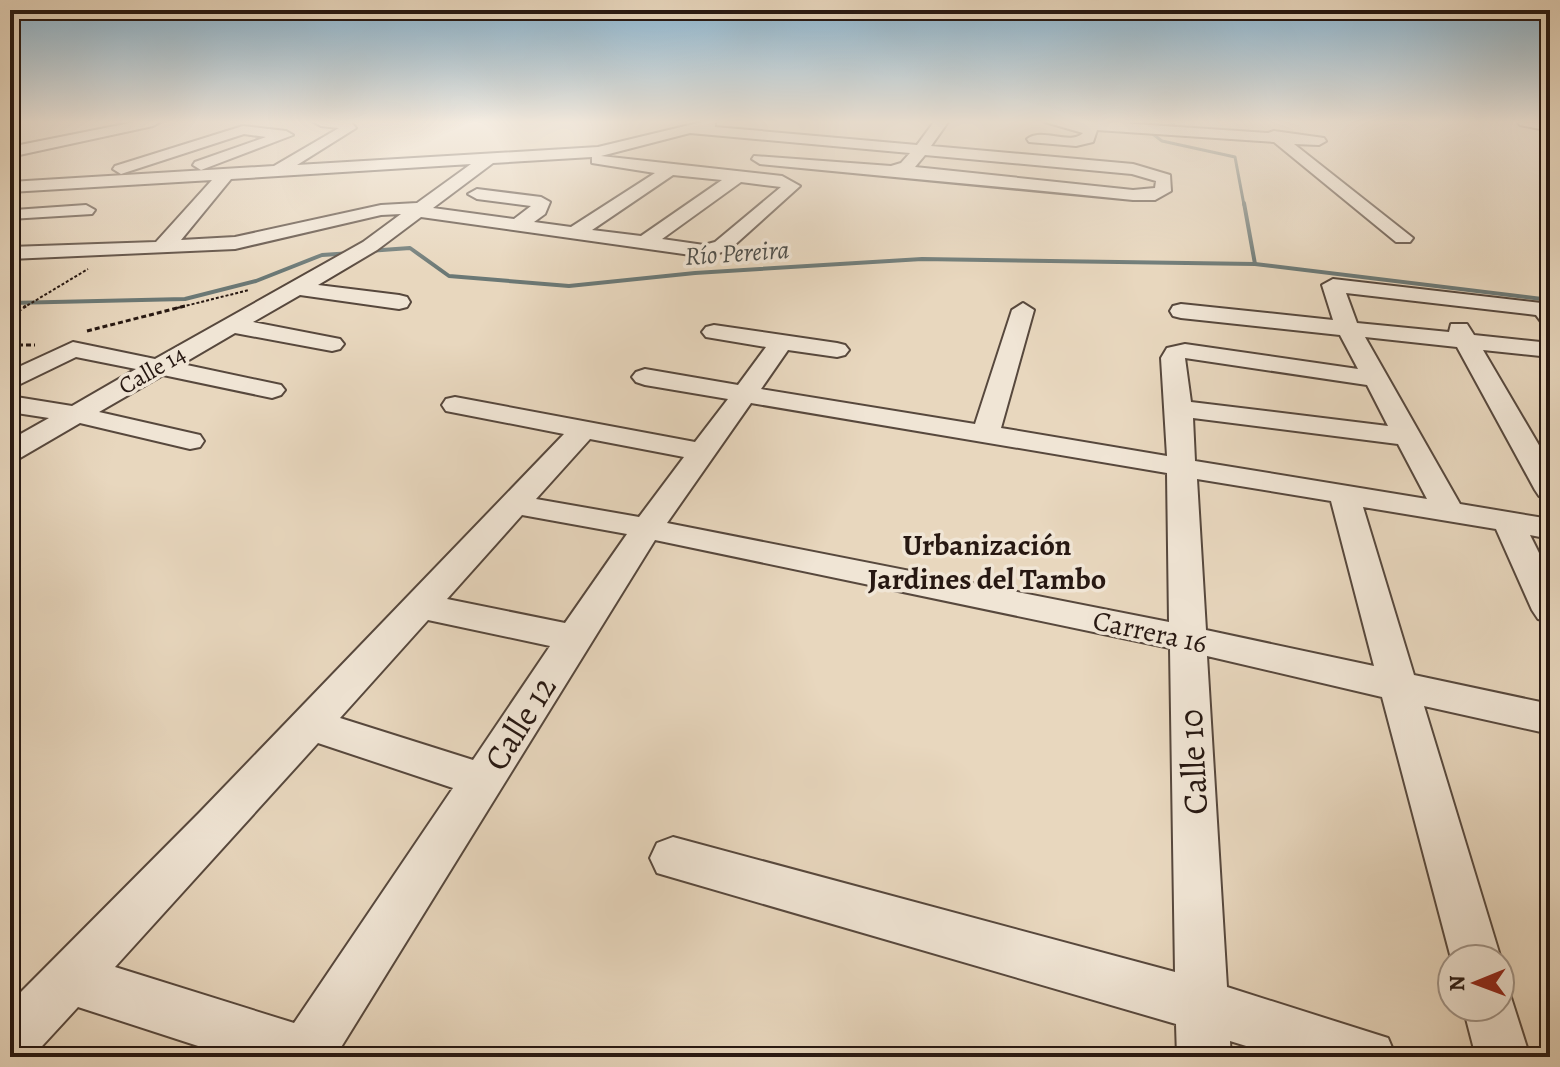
<svg xmlns="http://www.w3.org/2000/svg" width="1560" height="1067" viewBox="0 0 1560 1067" font-family="Alegreya,serif">
	<rect width="100%" height="100%" fill="#e8d7be"/>
	<filter id="stains"><feTurbulence type="fractalNoise" baseFrequency=".0025" numOctaves="4"/><feColorMatrix values="0 0 0 0 .2 0 0 0 0 .09 0 0 0 0 .02 0 0 0 .5 -.17"/></filter>
	<radialGradient id="worn" r=".72"><stop offset=".6" stop-color="#630" stop-opacity="0"/><stop offset="1" stop-color="#630" stop-opacity=".3"/></radialGradient>
	<g fill="none" stroke-linecap="round" stroke-linejoin="round">
		<polyline stroke="#6b7875" stroke-width="3" points="1171,122 1174,125 1150,132 1162,141 1235,157 1244,205"/>
		<g stroke="#6b7875" stroke-width="4">
			<polyline points="368,251 410,248 449,276 569,286 695,273 922,259 1255,264 1244,203"/>
			<polyline points="1255,264 1550,300"/>
			<polyline points="10,303 185,299 256,281 322,255 352,253"/>
		</g>
		<defs>
			<g id="minor">
				<polygon points="135,122 160,122 153,126 10,157 10,147"/>
				<path d="M314 122H351L356 128 297 165 598 147 702 122H715V127L917 145 934 122H948L931 146 1133 164 1170 175 1171 191 1155 200H1133C1008 187 884 176 760 164L752 159 754 156 891 166 901 163 910 153 690 133 601 156 782 176 800 186 729 250 705 257 421 217 377 250 318 285 399 295 407 297 410 302 407 307 399 309 300 295 253 322 340 339 344 344 340 349 332 351 235 333 182 364 281 385 285 390 281 395 272 398 163 375 99 412 200 435 204 441 200 447 190 449 80 423 20 458 10 461V440L49 418 10 412V396L72 406 136 369 76 357 10 389V371L73 342 155 359 363 242 401 214 381 215 235 249 10 259V247L156 242 212 180 10 192V182L274 166 339 128 321 126ZM925 155 1132 174 1156 181 1155 188 1133 190 915 167ZM592 157V163L655 173 571 227 534 222 545 214 550 202 541 197 477 189 468 194 477 199 531 206 514 219 433 208 493 163ZM471 164 417 203 381 205 235 237 181 240 231 179ZM673 175 722 180 641 236 592 230ZM741 182 781 187 715 242 704 245 662 239Z"/>
				<path d="M1045 122H1105L1268 133 1274 131 1324 138 1326 141 1319 145 1294 144 1413 238 1410 242H1396L1274 142 1097 130 1093 142 1076 146 1029 142 1027 139C1042 127 1070 146 1083 133Z"/>
				<polygon points="1518,122 1550,123 1550,131 1520,125"/>
				<polygon points="243,126 286,131 293,135 201,170 193,165 195,162 266,137 244,134 127,172 121,174 113,169 115,166"/>
				<polygon points="86,205 95,210 92,214 10,219 10,211 14,210"/>
				<path d="M1333 279 1550 304V325L1542 323 1536 315 1346 293 1357 323 1449 332 1451 324H1467L1474 335 1550 343V357L1483 350 1550 464V499L1539 496 1535 490 1457 347 1365 337 1460 504 1550 519V539L1530 535 1550 575V622L1538 619 1532 610 1496 529 1363 507 1414 675 1550 704V734L1424 706 1501 959 1500 962V959H1452V962L1382 697 1207 656 1227 987 1388 1038 1396 1057H1282L1230 1041 1231 1057H1177L1176 1024 657 873 650 858 657 843 673 837 1175 972 1170 648 655 540 335 1057H232L78 1007 32 1057H10V1003L200 812 564 434 446 411 442 405 446 399 455 397 695 442 728 399 645 385 636 382 632 377 636 372 645 369 738 385 766 347 706 337 702 332 706 327 714 325 837 343 845 345 849 350 845 355 837 357 788 350 761 389 975 424 1012 310 1023 303 1034 310 1001 428 1167 456 1161 358 1167 348 1185 344 1358 369 1340 335 1181 318 1173 316 1170 311 1173 306 1181 304 1333 320 1322 285ZM1185 358 1367 385 1388 426 1191 402ZM751 403 1167 473 1169 622 667 523ZM1193 418 1398 444 1427 499 1195 461ZM590 439 684 457 639 517 536 499ZM1197 479 1331 501 1374 666 1206 630ZM522 515 627 534 565 623 447 599ZM428 620 550 646 473 760 340 718ZM318 743 453 788 294 1023 115 967Z"/>
				<polygon points="1500,985 1508,988 1530,1057 1476,1057 1463,1007 1500,1007"/>
			</g>
		</defs>
		<use href="#minor" stroke="#57483d" stroke-width="4"/>
		<g stroke="#271812" stroke-width="2" stroke-dasharray="3 2" stroke-linecap="butt">
			<polyline points="23,308 88,269"/>
			<polyline points="177,308 249,290"/>
		</g>
		<g stroke="#271812" stroke-width="3" stroke-dasharray="5 3" stroke-linecap="butt">
			<polyline points="10,316 26,306"/>
			<polyline points="87,331 185,306"/>
			<polyline points="10,345 35,345"/>
		</g>
		<use href="#minor" fill="#f0e5d5" fill-rule="evenodd"/>
	</g>
	<linearGradient id="sky" x2="0" y2="1"><stop stop-color="#88b6d4"/><stop offset="0.45" stop-color="#f5ede2"/><stop offset="1" stop-color="#f5ede2" stop-opacity="0"/></linearGradient>
	<rect width="1560" height="271" fill="url(#sky)"/>
	<g text-anchor="middle" dominant-baseline="central" stroke-width="7" stroke-linejoin="round" paint-order="stroke">
		<g font-size="24" fill="#271812" stroke="#f0e5d5">
			<text transform="translate(152 370) rotate(-30)">Calle 14</text>
		</g>
		<g font-size="26" font-style="italic" fill="#4f504c" stroke="#f0e5d5">
			<text transform="translate(737 253) rotate(-4)">Río Pereira</text>
		</g>
		<g font-size="28" fill="#271812" stroke="#f0e5d5">
			<text transform="translate(1150 632) rotate(12)">Carrera 16</text>
		</g>
		<g font-size="30" font-weight="bold" fill="#271812" stroke="#f0e5d5">
			<text x="987" y="545">Urbanización<tspan x="987" dy="34">Jardines del Tambo</tspan></text>
		</g>
		<g font-size="34" fill="#271812" stroke="#f0e5d5">
			<text transform="translate(520 723) rotate(-58)">Calle 12</text>
			<text transform="translate(1193 762) rotate(-93)">Calle 10</text>
		</g>
	</g>
	<rect width="1560" height="1067" fill="none" stroke="#e8d7be" stroke-width="40"/>
	<rect x="12" y="12" width="1536" height="1043" fill="none" stroke="#271812" stroke-width="4"/>
	<rect x="20" y="20" width="1520" height="1027" fill="none" stroke="#271812" stroke-width="2"/>
	<g transform="translate(1476 983) rotate(269)"><circle r="38" fill="#f0e5d5" stroke="#a09387" stroke-width="2"/>
	<path d="M0-6L14 30L0 20L-14 30Z" fill="#8f2418"/>
	<text y="-12" font-size="22" font-weight="bold" text-anchor="middle" fill="#271812">N</text>
	</g>
	<rect width="100%" height="100%" filter="url(#stains)"/>
	<rect width="100%" height="100%" fill="url(#worn)"/>
</svg>
